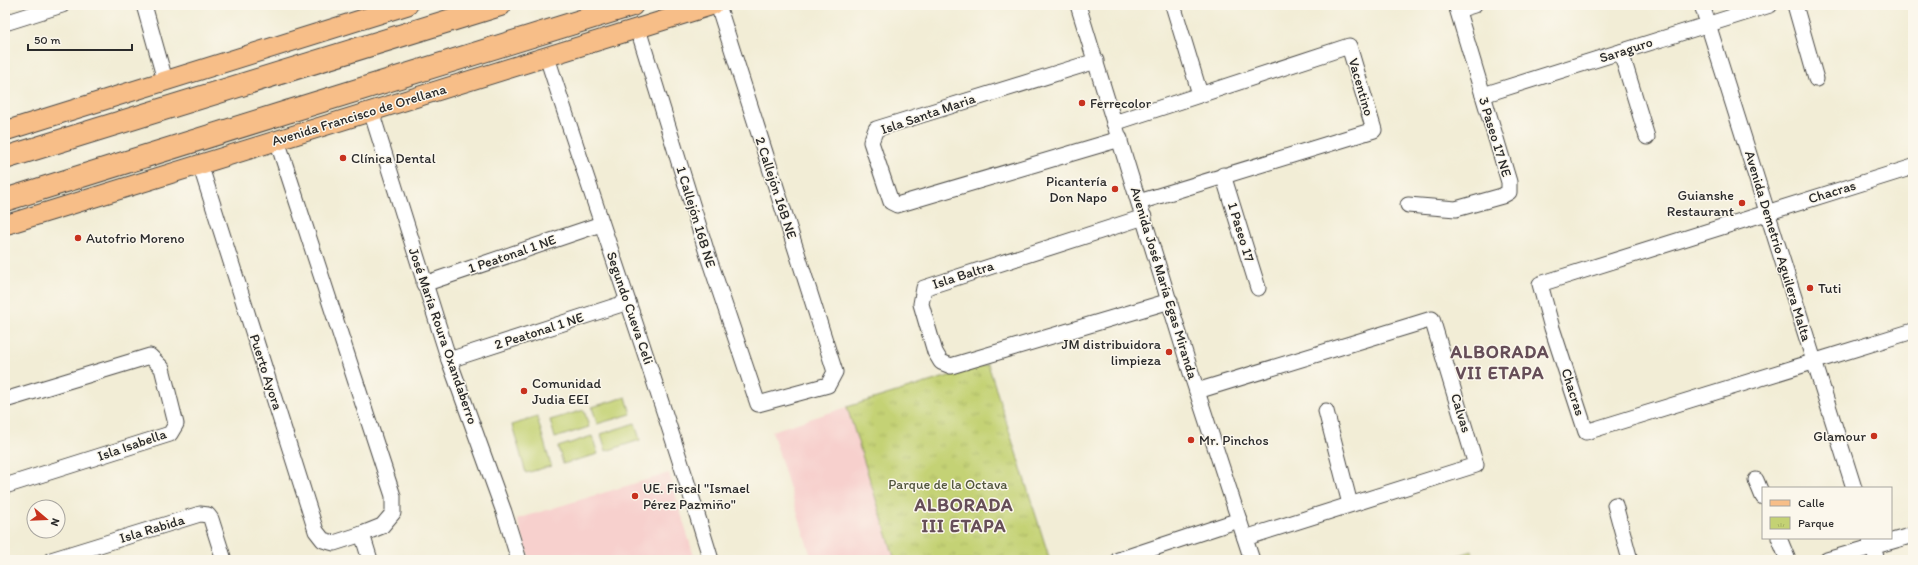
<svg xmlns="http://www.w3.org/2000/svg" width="1918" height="565" viewBox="0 0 1918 565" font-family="Itim,sans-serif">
	<defs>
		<pattern id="park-tufts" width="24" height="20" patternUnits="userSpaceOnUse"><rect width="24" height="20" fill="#c4d274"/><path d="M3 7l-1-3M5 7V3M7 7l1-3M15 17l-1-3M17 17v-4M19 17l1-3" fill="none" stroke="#a9b465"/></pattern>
	</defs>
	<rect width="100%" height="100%" fill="#fbf7ec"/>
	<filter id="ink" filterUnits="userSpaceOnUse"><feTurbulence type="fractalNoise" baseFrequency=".025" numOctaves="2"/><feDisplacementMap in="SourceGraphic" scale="8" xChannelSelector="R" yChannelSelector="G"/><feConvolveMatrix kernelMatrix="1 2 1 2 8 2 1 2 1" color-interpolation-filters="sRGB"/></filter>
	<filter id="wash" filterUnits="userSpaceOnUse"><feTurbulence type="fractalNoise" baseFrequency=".012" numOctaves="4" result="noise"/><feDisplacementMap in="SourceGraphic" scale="16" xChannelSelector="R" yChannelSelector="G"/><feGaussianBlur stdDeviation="0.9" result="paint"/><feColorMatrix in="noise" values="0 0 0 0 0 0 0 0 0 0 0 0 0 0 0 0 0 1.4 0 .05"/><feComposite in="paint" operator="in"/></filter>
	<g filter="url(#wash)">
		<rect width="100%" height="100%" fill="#f2edd6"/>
		<g fill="#f7d0cd">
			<polygon points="847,407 895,560 812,560 772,431"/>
			<polygon points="669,473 695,560 530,560 517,519"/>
		</g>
		<g fill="#c4d274" stroke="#787e50">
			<polygon points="626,397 631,414 597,424 592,407"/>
			<polygon points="584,410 589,427 555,438 550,420"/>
			<polygon points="537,417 551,466 526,473 512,425"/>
			<polygon points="635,423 640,440 606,451 601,434"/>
			<polygon points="592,436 598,454 563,464 558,447"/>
		</g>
		<g fill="url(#park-tufts)" stroke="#787e50">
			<polygon points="988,364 1050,560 895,560 847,407"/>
			<polygon points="1472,551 1475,560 1445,560"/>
		</g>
	</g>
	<g filter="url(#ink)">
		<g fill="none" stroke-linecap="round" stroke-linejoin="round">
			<defs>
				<g id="minor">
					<polyline points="144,5 165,80"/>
					<polyline points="1078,5 1192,376 1252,560"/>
					<polyline points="1173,5 1200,94"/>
					<polyline points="1702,5 1854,488"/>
					<polyline points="1795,5 1816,79"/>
					<polyline points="1458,10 1474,5"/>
					<polyline points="5,23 62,5"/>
					<polyline points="638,29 707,253 758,404 828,385 835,372 718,5"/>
					<polyline points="1621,52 1647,137"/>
					<path d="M547 57C601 225 660 391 711 560"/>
					<polyline points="1096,61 876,129 871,142 891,202 897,205 1120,139"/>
					<polyline points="1483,95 1770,5"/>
					<polyline points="371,111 449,360 504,512 519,560"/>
					<polyline points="1114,123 1349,46 1374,130 1139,202"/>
					<polyline points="200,164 316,531 323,540 334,543 362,534 382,526 393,513 393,496 277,140"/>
					<polyline points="1913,167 1540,284 1552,328 1586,432 1913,331"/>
					<polyline points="1223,175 1258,288"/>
					<polyline points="1408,205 1456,209 1502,196 1509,192 1509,182 1456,5"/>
					<polyline points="1144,217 924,288 921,304 935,352 941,362 951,366 1170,301"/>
					<polyline points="424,284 601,224"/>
					<polyline points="449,360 628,302"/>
					<polyline points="1197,391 1432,319 1476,465 1245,538"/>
					<polyline points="5,400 150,356 162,368 176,424 170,434 5,486"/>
					<polyline points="1326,411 1350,504"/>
					<polyline points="1756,480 1763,497"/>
					<polyline points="1615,505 1630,560"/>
					<polyline points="362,534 370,560"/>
					<polyline points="1779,538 1788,560"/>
					<polyline points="1870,538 1877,560"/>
					<polyline points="51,560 200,514 208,515 211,519 224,560"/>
					<polyline points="1118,560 1239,520"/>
					<polyline points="1827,560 1913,535"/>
				</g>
				<g id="major">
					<polyline points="5,131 408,5"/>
					<polyline points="5,225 713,5"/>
				</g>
				<g id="highway">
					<polyline points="290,111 632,5"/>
					<polyline points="5,158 500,5"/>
				</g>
			</defs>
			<use href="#minor" stroke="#494845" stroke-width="17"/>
			<use href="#major" stroke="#494845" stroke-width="21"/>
			<use href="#highway" stroke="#494845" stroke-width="24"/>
			<use href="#minor" stroke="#fff" stroke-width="15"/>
			<use href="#major" stroke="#f7be88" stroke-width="19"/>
			<use href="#highway" stroke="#f7be88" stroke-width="22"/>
			<defs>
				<polyline id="highway-bridge" points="5,200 290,111"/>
			</defs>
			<use href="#highway-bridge" stroke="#494845" stroke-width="24" stroke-linecap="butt"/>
			<use href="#highway-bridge" stroke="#f7be88" stroke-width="22"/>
		</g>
	</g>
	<g fill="#c8321e" stroke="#fbf7ec" stroke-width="1.5">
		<circle cx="1082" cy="103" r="4"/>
		<circle cx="343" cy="158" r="4"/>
		<circle cx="1115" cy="189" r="4"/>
		<circle cx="1742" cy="203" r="4"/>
		<circle cx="78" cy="238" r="4"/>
		<circle cx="1810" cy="288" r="4"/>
		<circle cx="1169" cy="352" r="4"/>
		<circle cx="524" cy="391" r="4"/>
		<circle cx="1874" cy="436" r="4"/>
		<circle cx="1191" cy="440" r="4"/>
		<circle cx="635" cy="496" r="4"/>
	</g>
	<g text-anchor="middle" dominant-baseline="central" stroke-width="3" stroke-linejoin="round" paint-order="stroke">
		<g font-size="14" fill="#2b2b2b" stroke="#fbf7ec">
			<text transform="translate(1626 50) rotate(-18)">Saraguro</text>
			<text transform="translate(1361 87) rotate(74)">Vacentino</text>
			<text transform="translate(928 114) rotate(-19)">Isla Santa Maria</text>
			<text transform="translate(359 115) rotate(-17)">Avenida Francisco de Orellana</text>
			<text transform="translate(1495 137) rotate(73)">3 Paseo 17 NE</text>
			<text transform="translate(776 188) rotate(72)">2 Callejón 16B NE</text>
			<text transform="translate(1832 192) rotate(-17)">Chacras</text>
			<text transform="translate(696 217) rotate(73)">1 Callejón 16B NE</text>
			<text transform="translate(1241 232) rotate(73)">1 Paseo 17</text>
			<text transform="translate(1778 246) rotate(73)">Avenida Demetrio Aguilera Malta</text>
			<text transform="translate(512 254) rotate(-19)">1 Peatonal 1 NE</text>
			<text transform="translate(963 275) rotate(-18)">Isla Baltra</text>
			<text transform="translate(1164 283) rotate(73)">Avenida José María Egas Miranda</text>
			<text transform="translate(630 308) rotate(71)">Segundo Cueva Celi</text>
			<text transform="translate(539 331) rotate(-18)">2 Peatonal 1 NE</text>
			<text transform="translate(443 336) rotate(71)">José María Roura Oxandaberro</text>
			<text transform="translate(266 372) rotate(72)">Puerto Ayora</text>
			<text transform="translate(1573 392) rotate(72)">Chacras</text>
			<text transform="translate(1461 413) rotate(73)">Calvas</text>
			<text transform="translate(132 445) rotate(-19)">Isla Isabella</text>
			<text transform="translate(152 529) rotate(-17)">Isla Rabida</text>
		</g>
		<g font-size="14" fill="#2b2b2b" stroke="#fbf7ec" text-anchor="start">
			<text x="1090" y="103">Ferrecolor</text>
			<text x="351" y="158">Clínica Dental</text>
			<text x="1107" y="181" text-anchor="end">Picantería<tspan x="1107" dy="16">Don Napo</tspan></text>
			<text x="1734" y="195" text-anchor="end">Guianshe<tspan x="1734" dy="16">Restaurant</tspan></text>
			<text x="86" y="238">Autofrio Moreno</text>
			<text x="1818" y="288">Tuti</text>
			<text x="1161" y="344" text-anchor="end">JM distribuidora<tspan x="1161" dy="16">limpieza</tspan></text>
			<text x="532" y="383">Comunidad<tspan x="532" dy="16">Judia EEI</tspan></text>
			<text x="1866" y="436" text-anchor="end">Glamour</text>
			<text x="1199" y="440">Mr. Pinchos</text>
			<text x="643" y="488">UE. Fiscal "Ismael<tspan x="643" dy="16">Pérez Pazmiño"</tspan></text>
		</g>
		<g font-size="14" fill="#51553d" stroke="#fbf7ec">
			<text x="948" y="484">Parque de la Octava</text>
		</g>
		<g font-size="18" font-weight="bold" letter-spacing="1" fill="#664e58" stroke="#fbf7ec">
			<text x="1500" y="352">ALBORADA<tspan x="1500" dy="21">VII ETAPA</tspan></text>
			<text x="964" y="505">ALBORADA<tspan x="964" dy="21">III ETAPA</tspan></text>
		</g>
	</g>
	<rect width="1918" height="565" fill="none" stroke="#fbf7ec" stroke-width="20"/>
	<rect x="1762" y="487" width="130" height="52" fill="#fbf7ec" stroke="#a8a59f"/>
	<rect x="1770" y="500" width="20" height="6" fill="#f7be88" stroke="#a8a59f"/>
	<text x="1798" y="507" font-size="12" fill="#2b2b2b">Calle</text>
	<rect x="1770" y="517" width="20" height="12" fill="url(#park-tufts)" stroke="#a8a59f"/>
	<text x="1798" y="527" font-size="12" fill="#2b2b2b">Parque</text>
	<g transform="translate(46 519) rotate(109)"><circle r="19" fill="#fbf7ec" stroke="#a8a59f"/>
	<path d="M0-3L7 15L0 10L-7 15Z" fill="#c8321e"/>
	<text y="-6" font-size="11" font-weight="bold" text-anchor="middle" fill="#2b2b2b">N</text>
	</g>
	<path d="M28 44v6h104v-6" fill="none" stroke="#2b2b2b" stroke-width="2"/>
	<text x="34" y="44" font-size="12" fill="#2b2b2b" stroke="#fbf7ec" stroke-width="3" paint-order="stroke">50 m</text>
</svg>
